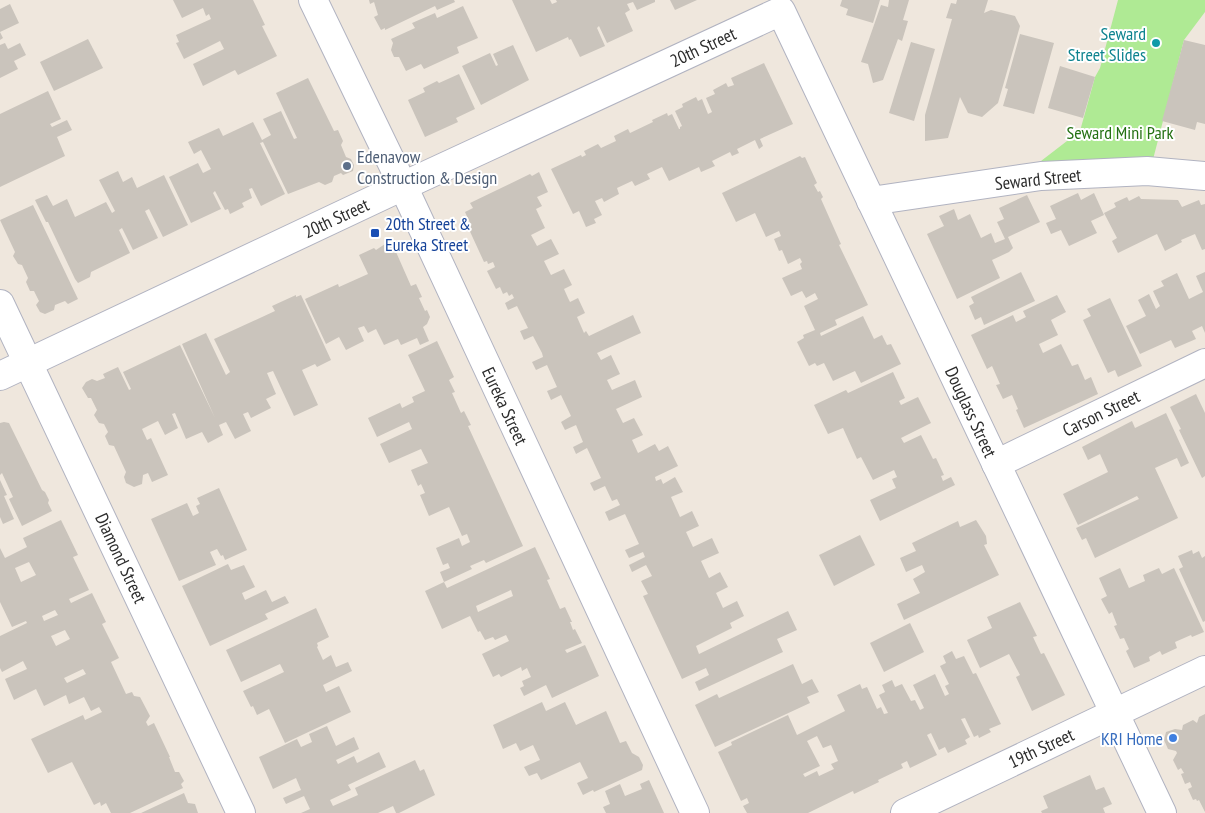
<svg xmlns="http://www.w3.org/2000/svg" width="1205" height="813" viewBox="0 0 1205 813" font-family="'PT Sans Narrow',sans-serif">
	<rect width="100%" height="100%" fill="#efe7dd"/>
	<polygon fill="#afea94" points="1118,0 1205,0 1205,12 1184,40 1150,171 1041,176 1041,161 1080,131 1095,77 1100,68"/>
	<g fill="#cac4bc" fill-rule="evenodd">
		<polygon points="173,0 253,0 265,25 262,26 277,56 238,75 235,70 203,86 193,64 224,49 220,41 184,59 176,43 179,42 176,35 211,19 209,14 206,16 203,8 182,18"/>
		<polygon points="369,0 454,0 455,2 437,10 435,6 385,30 385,28 381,30 374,17 378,15 374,2 370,4"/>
		<polygon points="512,0 550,0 552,4 557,2 556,0 655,0 655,2 637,10 633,2 627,4 630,10 625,13 633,31 607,43 599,26 597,28 605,46 580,57 571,39 569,40 568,37 536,52"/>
		<polygon points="670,0 697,0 675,10"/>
		<polygon points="842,0 880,0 873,23 846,15 848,9 840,6"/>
		<polygon points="889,0 909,0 903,20 908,21 902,41 898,39 883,80 873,83 868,64 861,62 881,5 888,7"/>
		<polygon points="957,0 988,0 984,13 991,10 1015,16 1020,26 998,103 982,117 968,113 960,97 948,138 925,141 925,115 952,19 946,18 951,3 956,4"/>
		<polygon points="10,4 19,23 0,32 3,38 0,40 0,9"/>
		<polygon points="463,6 478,38 457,47 459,53 424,69 421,64 406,71 399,57 394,57 391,50 393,43 391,39 415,28 412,23 435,13 437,18"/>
		<polygon points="1020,34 1054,43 1034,114 1003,106 1008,89 1005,88"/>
		<polygon points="88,39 103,68 54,91 40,62"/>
		<polygon points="1184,40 1205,45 1205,124 1197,122 1195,130 1162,121"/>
		<polygon points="911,42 935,49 914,121 889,113"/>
		<polygon points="5,43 8,49 20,43 26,55 14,61 18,69 0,78 0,45"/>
		<polygon points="513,45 529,80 481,105 462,66 490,53 496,66 498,65 493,54"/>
		<polygon points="764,63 793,124 760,139 763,146 759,149 755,140 737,149 739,153 732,156 730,152 712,161 715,166 701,172 699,167 669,181 662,167 647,174 650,179 635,186 632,181 617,188 619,194 604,202 602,198 595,201 602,215 594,219 596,223 586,227 579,211 573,214 551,169 581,155 582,157 586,155 584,151 598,144 601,148 616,141 614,136 628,129 630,133 653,122 652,120 667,113 668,116 672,114 679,129 680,129 680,127 682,126 675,111 683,107 682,104 696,97 698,101 702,99 708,114 712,112 706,98 715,94 713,90 726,83 728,87 734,85 731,78"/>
		<polygon points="1060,66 1095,77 1083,118 1048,108"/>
		<polygon points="459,74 475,109 456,118 458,122 425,137 408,100 425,92 423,88 437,81 439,83"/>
		<polygon points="308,78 334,131 338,130 343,141 341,145 346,157 351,159 354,165 353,171 343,175 341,173 334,176 332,182 325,185 319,182 288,194 263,142 260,143 285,194 261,206 252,188 249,189 252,198 242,203 244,207 230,214 228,209 225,210 215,191 213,193 221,209 191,223 169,177 198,163 203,173 211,169 201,150 194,154 188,142 219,128 223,136 253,122 262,140 271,135 263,119 281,111 294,139 297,138 276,93"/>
		<polygon points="48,91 61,119 50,124 52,127 67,120 72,130 57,137 65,156 0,187 0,114"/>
		<polygon points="800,156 802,158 805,157 817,183 814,185 818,192 820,191 823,197 821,199 841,244 839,245 868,305 835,320 837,325 820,333 821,336 863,316 874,339 882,335 887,345 891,344 901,364 861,383 855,371 833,381 824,363 817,366 815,363 809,366 797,342 804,338 803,335 815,330 804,306 818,299 815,293 806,298 802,291 791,296 782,278 802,269 800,264 802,262 800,258 788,264 782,250 779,251 774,239 781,236 779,231 766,237 755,213 736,222 722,193"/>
		<polygon points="118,171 123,182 132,177 137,188 164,175 188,225 163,237 149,209 145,211 158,238 133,250 122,228 119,230 130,253 91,272 90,277 78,283 75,279 48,222 46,222 35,200 47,195 53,206 67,199 75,217 106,202 112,213 115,211 99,180"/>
		<polygon points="539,172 548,192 537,197 542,206 536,209 545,228 531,235 537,246 551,239 559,254 544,261 551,275 564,269 572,285 564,289 568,298 570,302 578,298 585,313 577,317 584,333 586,331 589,336 633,315 641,333 597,353 601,360 611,355 620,374 607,380 612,390 635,380 642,397 616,409 623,423 634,418 643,435 632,440 638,453 655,444 659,451 668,446 678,466 655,477 656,481 661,479 663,484 675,477 683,492 671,497 680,517 692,511 699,526 686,532 693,547 712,538 719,553 701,561 709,578 720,572 728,587 716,593 723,608 737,601 744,616 730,623 732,628 696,646 699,654 788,611 797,630 777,639 783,652 699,691 695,682 709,675 706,668 682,679 643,596 648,594 641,581 652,576 646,565 632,572 629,565 645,557 643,552 629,558 625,550 639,544 625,514 609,521 605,512 620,505 617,499 612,501 605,486 594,491 590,483 601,478 587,448 576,454 573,447 583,442 576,425 565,430 561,422 571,416 561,395 551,400 547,391 557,387 547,365 536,370 532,362 543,357 542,353 533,336 524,340 520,331 528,328 517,306 508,310 505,303 514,298 512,294 509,296 507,292 503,294 500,287 496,289 487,271 495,267 493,262 488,264 487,261 484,262 467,225 470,223 465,212 473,208 470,203 530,174 532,176"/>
		<polygon points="1078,193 1081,200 1094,193 1104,215 1091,221 1097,233 1069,246 1061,230 1051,234 1046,223 1056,219 1050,206"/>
		<polygon points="1027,195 1040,222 1008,237 1013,248 1009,252 992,260 1000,278 957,299 927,234 944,226 939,216 954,209 958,220 970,214 981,238 991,233 995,243 1005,239 997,222 1004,219 999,208"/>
		<polygon points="1139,196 1141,199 1178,200 1182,207 1199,200 1201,205 1205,204 1205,249 1202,250 1195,234 1181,240 1182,242 1165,251 1157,234 1118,253 1112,241 1117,238 1104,213 1116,207 1114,203 1127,197 1129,201"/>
		<polygon points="33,205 78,299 68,304 65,301 55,305 54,310 45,314 40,312 36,305 39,301 34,291 30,291 26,282 28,278 22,265 18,264 13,256 15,252 0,220"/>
		<polygon points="388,242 395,244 396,252 411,286 416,284 422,297 419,298 425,311 427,310 430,317 427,324 423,327 429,341 420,345 417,338 401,345 398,339 384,345 376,329 368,333 364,326 358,328 364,341 346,350 339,337 326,344 305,299 338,284 339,287 368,274 359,255 374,248 376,250"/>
		<polygon points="1021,272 1035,301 984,325 981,317 975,320 969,306 974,303 971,297"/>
		<polygon points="1205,272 1205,333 1202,326 1192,331 1196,339 1175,348 1171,340 1140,354 1126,326 1146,316 1138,300 1149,294 1156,309 1160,306 1153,291 1164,286 1161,281 1177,273 1189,299 1203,292 1196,276"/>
		<polygon points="296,295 296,297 301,295 331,360 317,367 315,364 302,370 318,405 294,416 273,371 267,373 276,394 266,399 271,408 251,418 248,412 243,414 251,431 235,439 226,422 219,425 223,435 208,443 202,432 186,439 175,413 172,414 178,428 165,435 158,421 142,429 147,440 151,438 168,475 152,482 148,473 143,475 142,484 134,487 126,483 124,477 126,472 114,446 109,445 105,436 108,432 104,424 99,423 94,415 97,410 91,398 88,398 82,388 86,382 92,379 97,381 105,378 103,374 118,367 129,390 131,389 123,372 180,345 215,418 182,344 206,333 226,375 230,372 214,339 275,311 272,306"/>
		<polygon points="1057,295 1066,312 1051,320 1058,335 1039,344 1043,353 1061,344 1072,366 1078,364 1085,380 1091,377 1098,394 1024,428 1016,410 1018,409 1012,395 1003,399 996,385 1000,384 992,366 987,369 971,335 1013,315 1016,322 1026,317 1023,311"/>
		<polygon points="1110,298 1142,366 1118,377 1115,370 1108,373 1083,320 1091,316 1087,309"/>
		<polygon points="437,341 454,377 449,380 455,392 452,393 461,413 464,411 471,425 468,426 523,546 486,563 484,560 470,566 472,569 444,582 440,572 450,568 448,563 443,565 436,548 459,538 462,546 470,542 467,534 462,536 449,507 429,516 420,495 425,493 421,484 418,486 411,470 428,463 421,449 389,463 380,444 412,429 409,422 377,437 368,418 400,403 402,408 414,402 412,397 425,391 408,355"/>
		<polygon points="893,372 905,398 899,401 901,405 918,397 931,423 901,438 904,443 921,435 933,459 936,458 944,475 941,476 943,481 951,477 955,485 880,521 870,500 896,488 892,479 897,477 894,470 873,480 861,457 857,459 843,428 828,434 814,405 846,390 848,393"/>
		<polygon points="1196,394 1205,413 1205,476 1202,478 1179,430 1181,429 1170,407"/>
		<polygon points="1166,413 1189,463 1181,467 1177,458 1155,468 1178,518 1095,558 1086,538 1082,540 1076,528 1139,499 1137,496 1078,525 1063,494 1108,472 1100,454 1088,460 1082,447 1132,421 1135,428"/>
		<polygon points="4,422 9,423 42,490 45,492 49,500 48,503 52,511 22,526 9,499 13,497 2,473 0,475 0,423"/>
		<polygon points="0,480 7,495 4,496 14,519 3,524 0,517"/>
		<polygon points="219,488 247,550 225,560 223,555 221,556 217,549 210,552 216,565 179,581 151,519 187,503 193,516 199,513 196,506 200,504 197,498"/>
		<path d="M61 520 78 555 73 557 89 590 69 599 71 603 92 593 106 622 102 624 119 658 111 662 126 694 132 692 134 696 140 697 150 716 146 722 148 726 154 723 170 757H169L175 772H179L184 781 181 784 183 788 130 813H111L106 803 101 806 100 802 94 805 72 762 48 773 31 739 83 715 85 720 102 712 99 707 91 711 84 697 69 704 66 695 44 706 36 689 14 700 5 679 27 669 23 661 2 672 0 668V636L27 623 26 621 12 627 0 602V548L5 558 27 547 23 538ZM29 562 36 575 21 582 15 568ZM55 610 58 615 44 621 42 616ZM65 630 70 639 56 646 51 636ZM83 669 86 674 67 683 64 678Z"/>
		<polygon points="976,520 986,536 987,544 984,545 999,575 904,620 897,604 920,593 913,579 925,572 922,565 906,572 900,558 916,551 912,543 958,521 960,527"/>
		<polygon points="860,535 875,565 834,586 819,555"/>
		<path d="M535 547 550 579 547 580 560 609 565 607 572 622H570L573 630 575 629 582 643 565 650 567 653 585 645 599 676 552 698 546 685 524 696 520 688 524 686 522 681 531 677 527 668 522 671 521 667 501 677 499 674 493 677 482 654 509 641 506 635 495 640 493 637 485 640 480 631 478 632 470 616 442 629 425 591 444 582 447 588ZM511 590 513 596 478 612 476 606Z"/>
		<polygon points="1192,550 1193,554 1199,551 1202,558 1205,556 1205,621 1203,622 1179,569 1183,567 1178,556"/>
		<polygon points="228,564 231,570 244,565 255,587 242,593 245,600 266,590 272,602 285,596 289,603 265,614 268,619 210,646 182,586"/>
		<polygon points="1120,568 1129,588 1145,581 1143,575 1159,568 1162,574 1174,568 1204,632 1192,637 1191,635 1175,642 1177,648 1162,655 1160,651 1149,657 1150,661 1134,668 1126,651 1129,649 1124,638 1120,639 1114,626 1117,625 1112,612 1109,614 1101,599 1107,596 1099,578"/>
		<polygon points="1020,602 1037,636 1033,637 1041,654 1044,653 1065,695 1032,711 1016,677 1020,675 1009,654 980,668 967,640 992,628 987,617"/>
		<polygon points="316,608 329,637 317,643 318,646 317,647 323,660 331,655 336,667 348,662 352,671 323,685 326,692 339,686 351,712 285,743 269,709 257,715 253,706 251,707 243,691 284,672 280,664 241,682 226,650"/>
		<polygon points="910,623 924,652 884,672 870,643"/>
		<path d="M952 651 956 659 964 656 973 674 976 673 1001 724 989 729 991 732 979 738 978 735 974 737 965 718 961 719 970 737 965 740 967 744 948 753 945 747 939 750 931 733 927 735 937 755 910 768 907 761 901 764 903 768 878 780 879 782 854 794 853 791 808 813H747L743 806 749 803 747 798 741 801 718 752 732 745 731 742 788 715 797 735 845 711 837 695 860 684 862 689 867 687 877 709 881 707 884 714 888 713 879 695 885 692 882 685 892 680 895 687 902 684 911 701 915 700 920 710 924 708 913 685 935 674 945 696 949 694 945 686 949 684 940 666 946 663 943 656ZM817 736 823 748 831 745 838 761 831 764 834 769 819 776 817 771 805 777 803 774 820 766 807 741Z"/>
		<polygon points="793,664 802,684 812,679 819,692 807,697 810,703 715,747 695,705 717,694 719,698"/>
		<polygon points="542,702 546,711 565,702 576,725 606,711 620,743 626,741 632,753 639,757 643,765 642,770 594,792 593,790 583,795 577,783 588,778 580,762 541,780 537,773 529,776 524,767 540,760 533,745 520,751 516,743 503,749 493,725"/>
		<polygon points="1205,714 1205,812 1199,800 1197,801 1196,799 1193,800 1188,789 1192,787 1190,782 1185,784 1181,774 1184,773 1181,768 1178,770 1173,760 1177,753 1176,751 1168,749 1164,740 1166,732 1175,729 1182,730 1183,725 1193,720 1197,723 1199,717"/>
		<polygon points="327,726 336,746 354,737 359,749 336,760 338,764 354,756 357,763 379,752 386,767 348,785 351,790 330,800 333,806 358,795 355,788 415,760 420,771 424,769 435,795 399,813 396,813 393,806 378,813 301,813 310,809 304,796 286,804 283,798 301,790 296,778 273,789 259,757 297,739 301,747 312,742 309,734"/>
		<polygon points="1090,775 1096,790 1104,787 1112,804 1103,808 1105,813 1042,813 1041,811 1048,808 1043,796"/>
		<polygon points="649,780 664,813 606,813 603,807 610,804 605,791 620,784 625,796 642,789 640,784"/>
		<polygon points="184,793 188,803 195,804 198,813 141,813"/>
	</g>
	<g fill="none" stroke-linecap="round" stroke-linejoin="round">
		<defs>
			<g id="minor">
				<polyline points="313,0 403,186 695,813"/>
				<polyline points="871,201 1041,176 1147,171 1205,176"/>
				<polyline points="0,304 241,813"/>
				<polyline points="0,376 403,186 781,11 1162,813"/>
				<polyline points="996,464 1205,363"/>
				<polyline points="905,813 1205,670"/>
			</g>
		</defs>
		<use href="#minor" stroke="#b1b3c1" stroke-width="30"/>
		<use href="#minor" stroke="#fff" stroke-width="28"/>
	</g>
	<circle fill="#0f9aa8" stroke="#fff" stroke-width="2" cx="1156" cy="43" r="5"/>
	<circle fill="#5c6f8a" stroke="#fff" stroke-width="2" cx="347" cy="166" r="5"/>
	<rect fill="#1a4fb4" stroke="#fff" stroke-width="2" x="370" y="228" width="10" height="10" rx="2.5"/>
	<circle fill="#3f7fe0" stroke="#fff" stroke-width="2" cx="1173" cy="738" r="5"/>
	<g text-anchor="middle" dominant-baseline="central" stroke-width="4" stroke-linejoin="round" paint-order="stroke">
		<g font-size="18" fill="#0d838f" stroke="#fff" text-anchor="end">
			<text x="1146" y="33">Seward<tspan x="1146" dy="21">Street Slides</tspan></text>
		</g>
		<g font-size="18" fill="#2c2c2c" stroke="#fff">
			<text transform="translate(703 47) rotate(-25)">20th Street</text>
			<text transform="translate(1038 179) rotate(-6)">Seward Street</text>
			<text transform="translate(336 218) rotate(-25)">20th Street</text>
			<text transform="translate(505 406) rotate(65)">Eureka Street</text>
			<text transform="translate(971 412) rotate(65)">Douglass Street</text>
			<text transform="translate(1101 413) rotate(-26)">Carson Street</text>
			<text transform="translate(121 558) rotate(65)">Diamond Street</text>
			<text transform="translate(1041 748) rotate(-25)">19th Street</text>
		</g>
		<g font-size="18" fill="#247113" stroke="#fff">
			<text x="1120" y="132">Seward Mini Park</text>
		</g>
		<g font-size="18" fill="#4e5e75" stroke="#fff" text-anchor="start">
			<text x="357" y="156">Edenavow<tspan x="357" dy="21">Construction &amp; Design</tspan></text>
		</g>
		<g font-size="18" fill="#164399" stroke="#fff" text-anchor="start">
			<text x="385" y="223">20th Street &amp;<tspan x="385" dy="21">Eureka Street</tspan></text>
		</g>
		<g font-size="18" fill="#366cbe" stroke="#fff" text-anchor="end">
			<text x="1163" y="738">KRI Home</text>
		</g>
	</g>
</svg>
